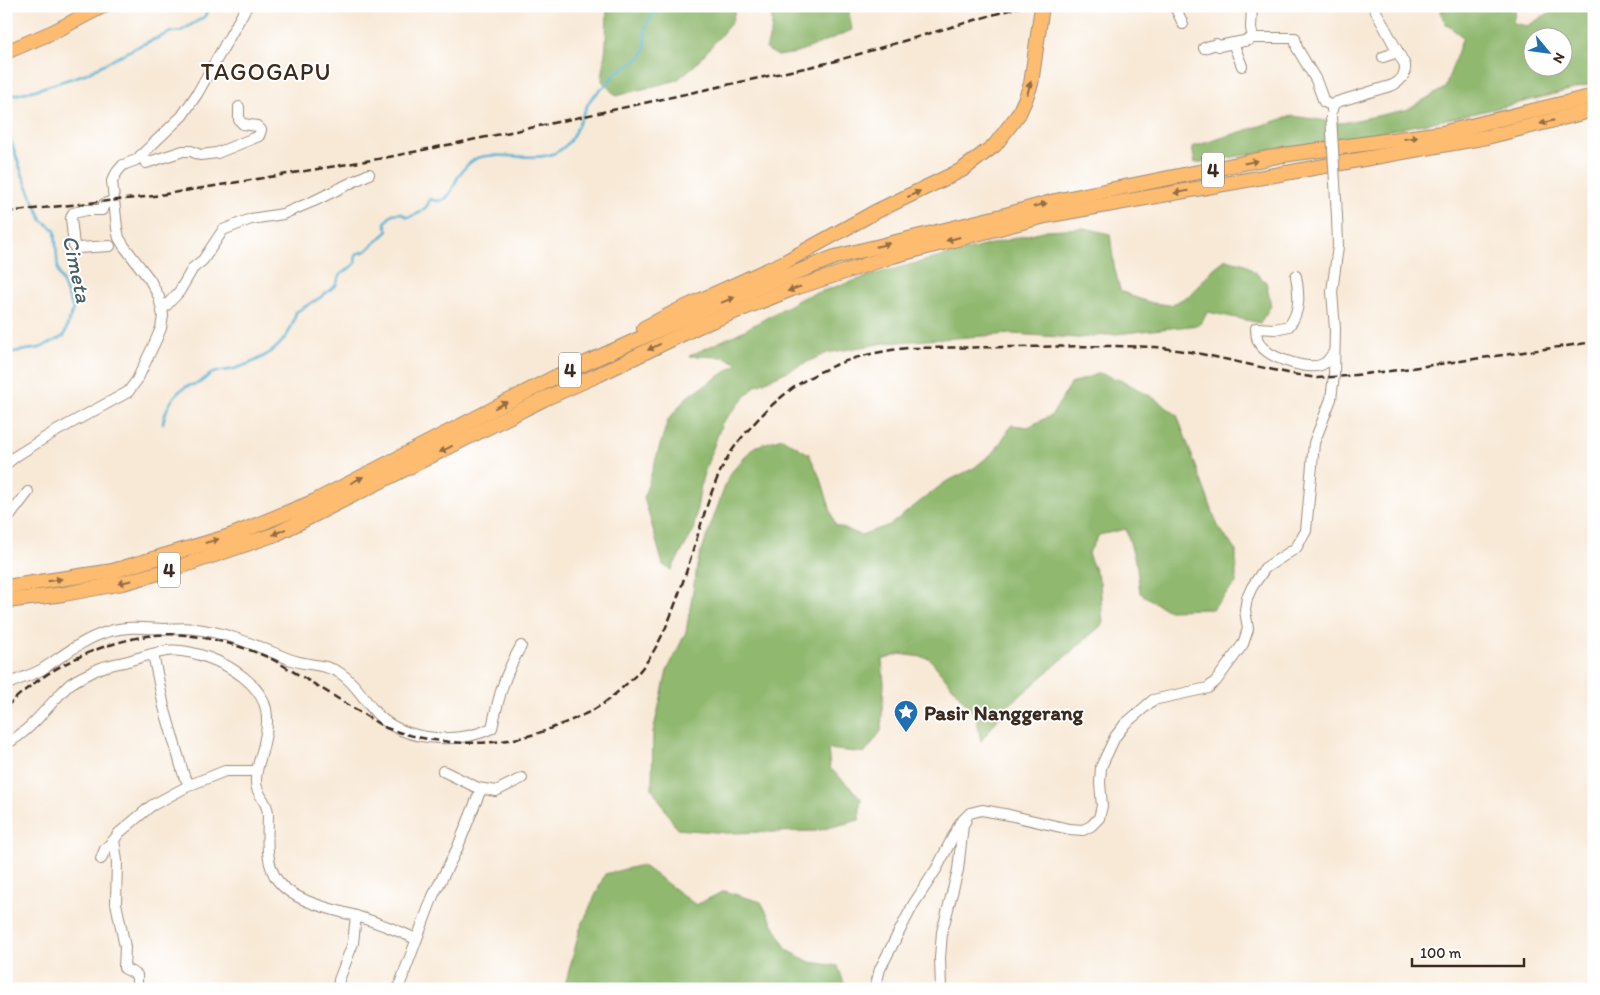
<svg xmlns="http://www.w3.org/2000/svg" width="1600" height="995" viewBox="0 0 1600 995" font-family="Itim,sans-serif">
	<rect width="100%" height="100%" fill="#fff"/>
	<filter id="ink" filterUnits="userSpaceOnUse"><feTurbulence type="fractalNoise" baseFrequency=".02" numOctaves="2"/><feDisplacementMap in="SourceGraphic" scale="10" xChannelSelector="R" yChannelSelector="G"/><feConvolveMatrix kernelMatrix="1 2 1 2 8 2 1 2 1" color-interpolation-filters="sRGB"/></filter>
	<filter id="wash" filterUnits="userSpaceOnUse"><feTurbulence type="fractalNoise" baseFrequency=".0096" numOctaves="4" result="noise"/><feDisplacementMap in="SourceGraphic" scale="20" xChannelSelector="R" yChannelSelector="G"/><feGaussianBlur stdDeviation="1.12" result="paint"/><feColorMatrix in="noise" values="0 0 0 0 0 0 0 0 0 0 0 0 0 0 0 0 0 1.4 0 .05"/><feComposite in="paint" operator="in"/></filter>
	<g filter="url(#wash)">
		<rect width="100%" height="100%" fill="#f8e9d7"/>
		<g fill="#90b86e" stroke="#667146" fill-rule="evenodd">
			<polygon points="607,6 736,6 732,22 696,64 677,80 616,96 602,81 606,45"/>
			<polygon points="772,6 848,6 852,30 797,53 778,56 766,49 772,29"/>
			<path d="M1448 6H1516L1513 23 1527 26 1549 13 1557 6H1594V83C1463 121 1329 142 1195 163L1192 147 1292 116 1342 123 1406 110 1445 88 1463 37 1447 25 1440 12ZM1532 38H1562V68H1532Z"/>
			<polygon points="1084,228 1110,234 1114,266 1120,290 1131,296 1152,303 1171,305 1190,295 1214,268 1226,259 1245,264 1266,282 1271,306 1260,323 1208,312 1199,325 1078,338 1011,334 884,343 827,353 755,386 722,423 702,479 693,532 671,570 663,565 644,497 668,420 687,397 738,364 725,357 689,356 743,331 804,297 885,271 1047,230"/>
			<polygon points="1099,373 1125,382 1152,397 1177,415 1218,526 1236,551 1236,583 1212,609 1167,610 1140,593 1137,567 1126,529 1099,535 1088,554 1100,582 1103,624 1008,706 981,741 976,716 929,658 900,654 882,660 884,684 881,731 865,753 828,749 830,768 861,798 859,820 816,831 727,833 677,829 652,788 653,732 667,671 686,632 698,561 729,475 754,447 782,438 809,454 822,482 835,525 861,535 890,525 944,483 974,468 995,451 1012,425 1028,427 1052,415 1071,384"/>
			<polygon points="642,865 696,905 724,891 761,902 787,950 810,962 838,966 846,989 564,989 580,929 605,874"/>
		</g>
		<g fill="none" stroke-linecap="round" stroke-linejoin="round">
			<g stroke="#55b2d3" stroke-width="2.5">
				<polyline points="6,104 9,96 35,90 85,74 139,46 171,32 181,31 204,17 212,6"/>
				<polyline points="6,127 23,176 42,220 55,230 58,271 73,309 64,336 40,348 6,353"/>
				<path d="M163 423C165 411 173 394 184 388 188 385 194 385 199 383 204 380 207 376 211 374 218 370 227 371 234 369 265 359 289 346 296 312L321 297 336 285 340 275 355 264 356 254 366 251 388 231 385 223 392 214 401 213 407 217C419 215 427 210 430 199 449 207 452 188 458 177 462 170 470 161 477 158 496 151 528 161 549 155 576 148 578 118 591 99 595 93 603 89 608 83 611 80 613 74 617 72 626 65 639 63 644 52 648 45 643 34 646 26 649 19 654 12 658 6"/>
			</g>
		</g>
	</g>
	<g filter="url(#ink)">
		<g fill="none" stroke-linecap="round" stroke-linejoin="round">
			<defs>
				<g id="minor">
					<polyline points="1173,6 1177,11 1183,24"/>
					<polyline points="1252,6 1251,28 1253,38"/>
					<polyline points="1233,43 1242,66"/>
					<polyline points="1204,48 1216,44 1219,46 1249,40 1253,38 1295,38 1297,48 1316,80 1324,102 1333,106"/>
					<polyline points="1383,57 1398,52"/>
					<path d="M1332 110 1333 105 1337 102 1393 85C1401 81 1406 74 1405 65L1373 6"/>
					<polyline points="141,155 146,163 183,151 191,151 200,155 217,153 259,136 261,130 257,126 243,124 239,120 239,107"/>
					<polyline points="110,246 78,248 74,246 71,218 73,213 87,210 102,210 104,204 113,201"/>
					<path d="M1296 276C1299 294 1301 311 1289 326L1275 329 1256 328C1256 336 1257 344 1264 349 1274 359 1310 371 1323 364 1328 362 1331 356 1334 352"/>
					<polyline points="162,310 179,292 193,268 203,260 223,230 251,219 283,214 314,201 369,174"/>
					<polyline points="6,464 16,456 51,434 128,392 137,380 156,340 161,328 163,316 159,297 150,280 124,246 119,238 117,228 112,181 117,172 123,165 136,160 182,116 197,94 247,6"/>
					<polyline points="6,521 28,492"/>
					<polyline points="153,654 164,707 184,776 190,785"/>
					<path d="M6 685C17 679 30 676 41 670 63 656 84 638 110 631 127 626 144 628 162 629 173 629 185 627 196 629 229 633 259 647 289 659 306 666 325 663 340 673 356 683 365 702 378 715 406 742 459 744 492 728 499 696 504 675 521 646"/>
					<path d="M6 744C32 730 48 705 69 685 76 679 87 675 96 670 106 665 117 664 128 661 163 651 173 645 209 658 231 666 260 684 266 709 268 720 267 732 264 743 262 755 256 767 256 780 255 795 268 800 268 814 268 835 264 863 278 881 294 902 332 909 356 916 376 922 397 930 416 939"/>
					<polyline points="443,771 478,788 496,791 522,778"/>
					<polyline points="101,859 105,849 114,840"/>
					<polyline points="137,989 137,975 124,968 125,947 116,903 117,861 114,840 119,833 151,806 190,785 225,771 257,771"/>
					<polyline points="338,989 339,980 353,943 356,916"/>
					<polyline points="398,989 433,896 457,849 481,789"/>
					<polyline points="875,989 880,969 913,905 937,868 960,823 970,813 982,810 1009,815 1069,829 1083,830 1091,826 1099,818 1102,806 1100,783 1101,767 1115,737 1125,724 1153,700 1208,688 1216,681 1243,644 1248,629 1245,610 1247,598 1252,587 1265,568 1296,548 1306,531 1314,443 1331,399 1334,375 1335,329 1332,292 1338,246 1337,216"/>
					<polyline points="941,989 940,958 942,932 958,870 963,825 966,820"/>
				</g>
				<g id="highway">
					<polyline points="6,52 53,32 103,6"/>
					<polyline points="644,328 677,311 783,263 875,212 962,170 995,145 1018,115 1025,100 1031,84 1042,6"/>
					<polyline points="6,587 113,571 230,536 313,502 555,377 707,308 835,257 1002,216 1055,201 1283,155 1442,133 1594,96"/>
					<polyline points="6,601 64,594 123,583 176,568 276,534 544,399 598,375 699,326 792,289 893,256 1045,216 1487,137 1594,110"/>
				</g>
			</defs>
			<use href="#minor" stroke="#9a8a7a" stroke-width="12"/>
			<use href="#highway" stroke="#9a8a7a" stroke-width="16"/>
			<use href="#minor" stroke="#fff" stroke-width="10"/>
			<use href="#highway" stroke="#fdbc70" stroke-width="14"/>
			<g stroke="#3b2a1e" stroke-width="2.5" stroke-dasharray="8 4" stroke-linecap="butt">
				<polyline points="6,212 154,196 384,158 530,128 832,62 1023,6"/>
				<path d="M6 707C46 668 99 642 155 635 191 631 237 644 270 658 280 663 290 670 299 675 328 692 356 710 384 727 433 746 497 749 547 730 559 725 573 720 585 714 604 706 621 689 636 675 663 646 677 600 689 563 700 530 708 495 724 464 731 450 741 438 751 427 794 377 842 355 908 348L1113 346 1156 347 1197 353 1292 374 1317 378 1346 376 1390 371 1594 342"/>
			</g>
			<defs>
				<polyline id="minor-bridge" points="1331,116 1337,216"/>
			</defs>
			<use href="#minor-bridge" stroke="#9a8a7a" stroke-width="12" stroke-linecap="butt"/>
			<use href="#minor-bridge" stroke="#fff" stroke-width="10"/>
		</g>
		<defs><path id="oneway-solid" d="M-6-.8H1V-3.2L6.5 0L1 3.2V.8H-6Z" transform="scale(1.25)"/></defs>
		<g fill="#926c43">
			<use href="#oneway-solid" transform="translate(1029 88) rotate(-75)"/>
			<use href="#oneway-solid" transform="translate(1547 122) rotate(166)"/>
			<use href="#oneway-solid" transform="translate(1411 138) rotate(-8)"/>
			<use href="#oneway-solid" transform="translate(1251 162) rotate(-12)"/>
			<use href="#oneway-solid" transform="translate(1181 192) rotate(170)"/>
			<use href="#oneway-solid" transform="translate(914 194) rotate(-25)"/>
			<use href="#oneway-solid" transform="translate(1040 205) rotate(-15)"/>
			<use href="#oneway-solid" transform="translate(953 239) rotate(165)"/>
			<use href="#oneway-solid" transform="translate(883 245) rotate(-14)"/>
			<use href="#oneway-solid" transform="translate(794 289) rotate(160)"/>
			<use href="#oneway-solid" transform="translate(728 300) rotate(-22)"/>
			<use href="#oneway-solid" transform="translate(654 347) rotate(154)"/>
			<use href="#oneway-solid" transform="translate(501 405) rotate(-27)"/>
			<use href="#oneway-solid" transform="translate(446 449) rotate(153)"/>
			<use href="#oneway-solid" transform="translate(357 480) rotate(-27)"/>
			<use href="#oneway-solid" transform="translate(279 532) rotate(156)"/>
			<use href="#oneway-solid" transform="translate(212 541) rotate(-16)"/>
			<use href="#oneway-solid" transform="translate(55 580) rotate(-9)"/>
			<use href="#oneway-solid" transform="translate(125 582) rotate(166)"/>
		</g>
	</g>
	<defs>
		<symbol id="sight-pin" viewBox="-11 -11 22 30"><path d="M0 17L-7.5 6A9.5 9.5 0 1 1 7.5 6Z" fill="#1f6fb2" stroke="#fff"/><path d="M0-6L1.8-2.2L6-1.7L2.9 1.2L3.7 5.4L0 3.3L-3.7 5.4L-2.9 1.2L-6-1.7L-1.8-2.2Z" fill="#fff"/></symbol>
	</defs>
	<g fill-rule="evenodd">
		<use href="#sight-pin" x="892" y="698" width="28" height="38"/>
	</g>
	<g text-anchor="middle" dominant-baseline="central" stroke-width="4" stroke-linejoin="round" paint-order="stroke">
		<g fill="#fff" stroke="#766a62" stroke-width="1">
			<rect x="1202" y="152.5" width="22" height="35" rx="4"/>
			<rect x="559" y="352.5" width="22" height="35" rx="4"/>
			<rect x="158" y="552.5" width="22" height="35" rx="4"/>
		</g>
		<g font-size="20" font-weight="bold" fill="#3b2a1e">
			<text x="1213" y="170">4</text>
			<text x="570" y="370">4</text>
			<text x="169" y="570">4</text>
		</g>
		<g font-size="21" font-weight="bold" fill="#3b2a1e" stroke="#fff" text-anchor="start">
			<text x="924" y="712">Pasir Nanggerang</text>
		</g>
		<g font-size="22" font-style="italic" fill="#456066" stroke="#fff">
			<text transform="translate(77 269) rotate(78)">Cimeta</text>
		</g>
		<g font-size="24" letter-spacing="1" fill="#3b2a1e" stroke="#fff">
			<text x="266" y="71">TAGOGAPU</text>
		</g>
	</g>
	<rect width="1600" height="995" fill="none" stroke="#fff" stroke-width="25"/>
	<g transform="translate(1548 52) rotate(119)"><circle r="24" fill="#ffffff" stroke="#b1aaa5"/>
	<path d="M0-4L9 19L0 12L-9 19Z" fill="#1f6fb2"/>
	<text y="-8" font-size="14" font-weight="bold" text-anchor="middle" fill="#3b2a1e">N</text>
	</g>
	<path d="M1412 958v8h112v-8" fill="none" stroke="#3b2a1e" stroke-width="2.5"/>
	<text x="1420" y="958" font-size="15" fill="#3b2a1e" stroke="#ffffff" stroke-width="4" paint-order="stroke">100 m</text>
</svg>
